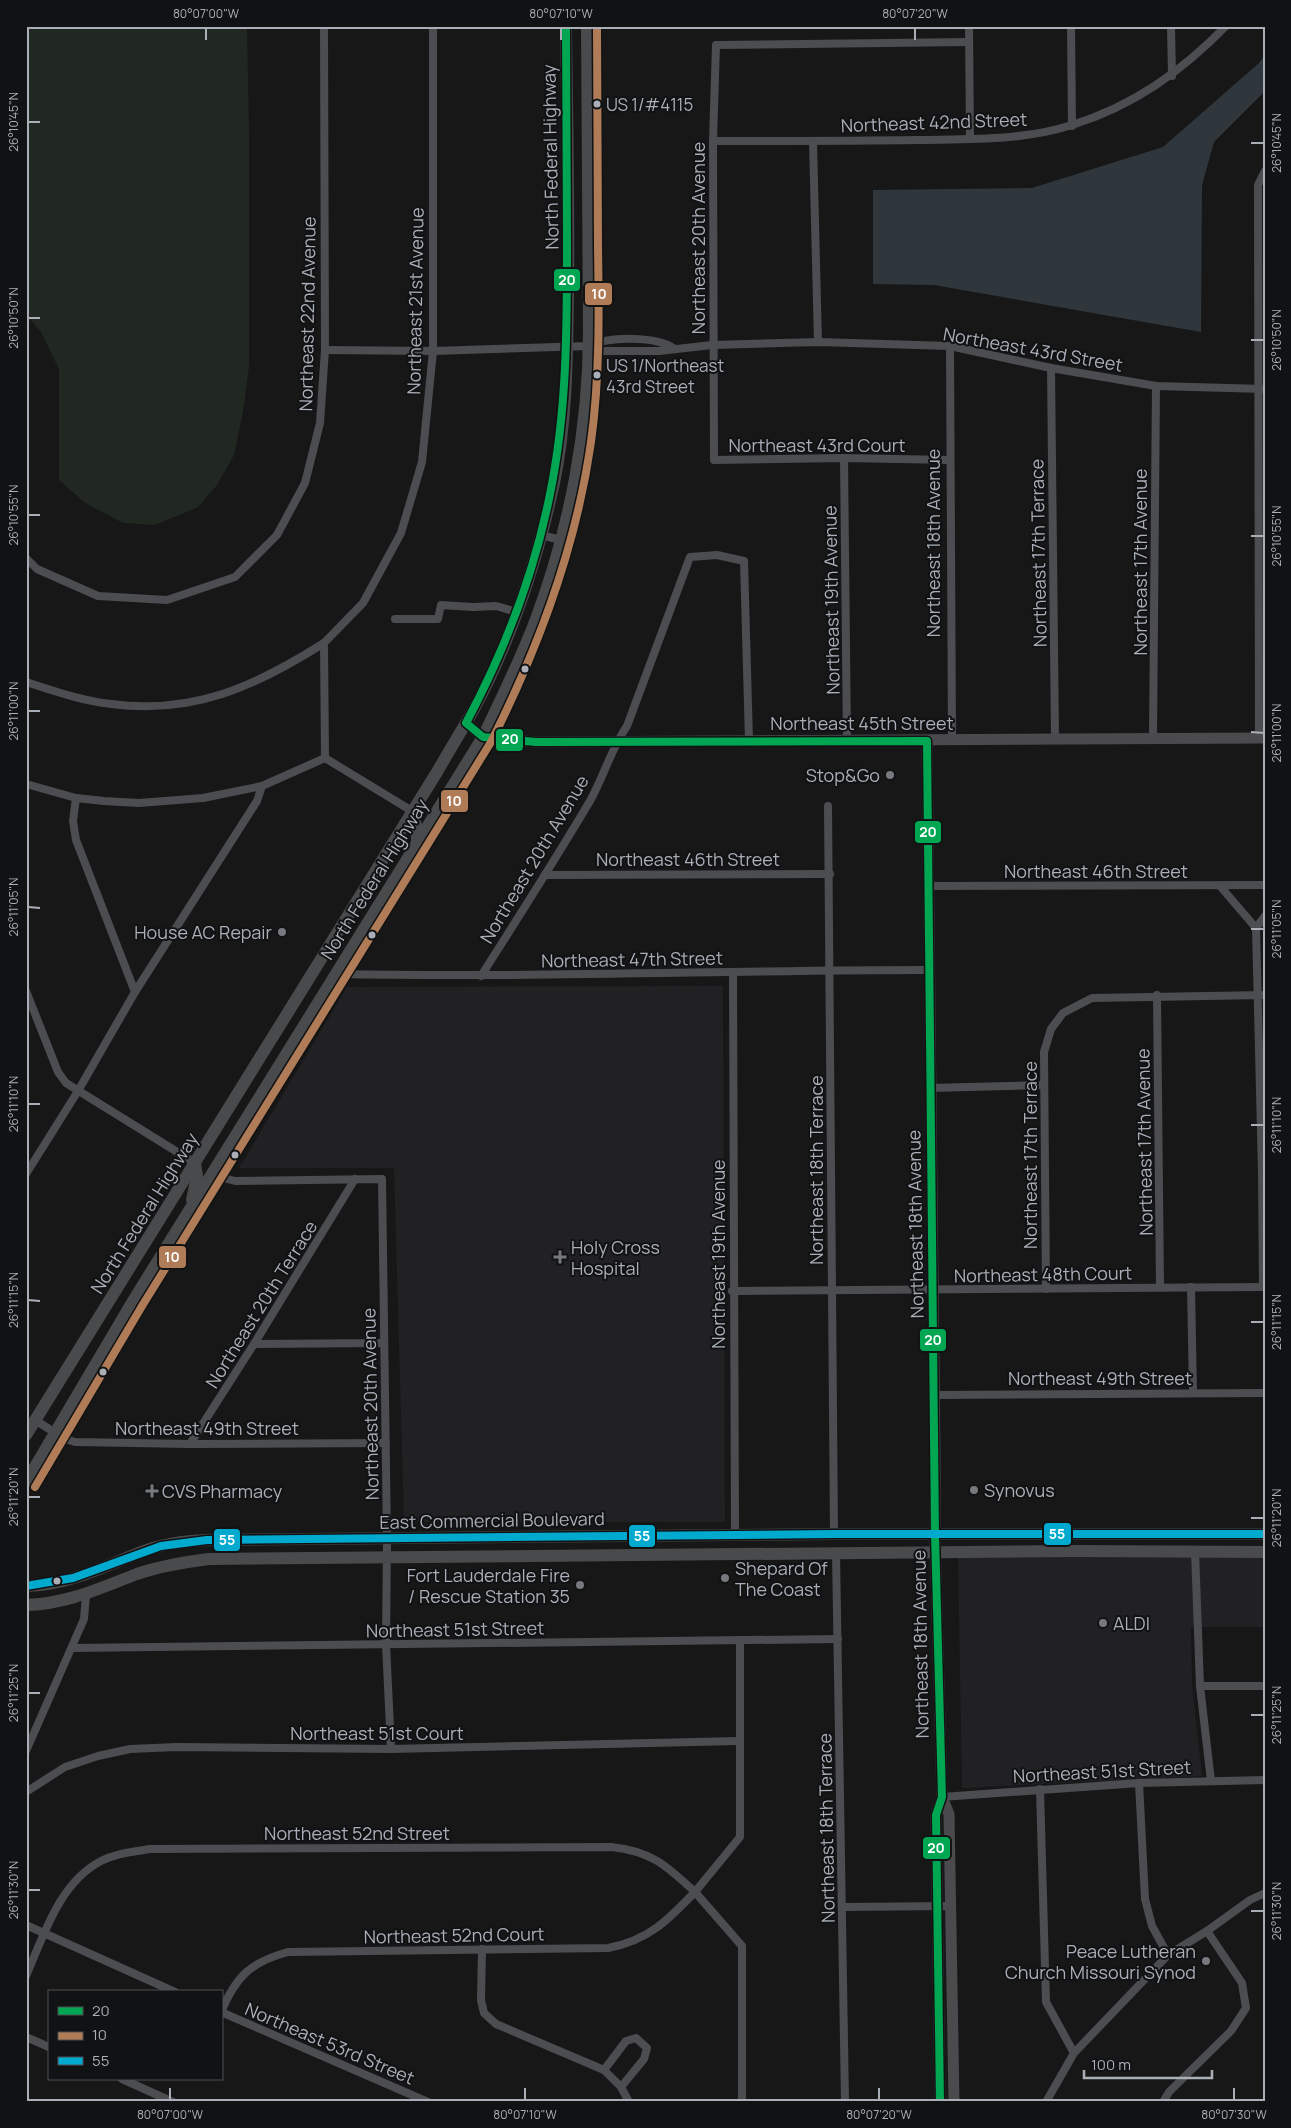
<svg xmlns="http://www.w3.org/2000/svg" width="1291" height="2128" viewBox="0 0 1291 2128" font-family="Manrope,sans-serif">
	<rect width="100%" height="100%" fill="#171717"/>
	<g fill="#212123">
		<polygon points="723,986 725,1522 404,1522 394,1168 239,1168 347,987"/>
		<polygon points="1265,1556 1265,1627 1191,1627 1192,1684 1202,1776 962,1788 958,1557"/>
	</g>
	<polygon fill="#212721" points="26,26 247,26 249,131 249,367 243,412 234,455 217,485 198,507 155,525 123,523 85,503 59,480 59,369 41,332 26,315"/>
	<polygon fill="#2f373c" points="1265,55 1265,91 1214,142 1202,185 1201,332 934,285 873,284 873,190 1032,188 1163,147 1259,63"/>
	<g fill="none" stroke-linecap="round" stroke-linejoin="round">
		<g stroke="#4c4d50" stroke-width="8">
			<polyline points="969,26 970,139"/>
			<polyline points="1071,26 1072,126"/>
			<polyline points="1171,26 1172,76"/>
			<path d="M713 141C782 141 850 141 918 140 969 139 1022 141 1072 125 1133 106 1181 72 1226 26"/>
			<polyline points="813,142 818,342"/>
			<polyline points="589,346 600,351 659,351 712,345 818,342 950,346 1051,368 1156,386 1265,389"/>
			<polyline points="950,346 952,740"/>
			<path d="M325 350 433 351 589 346C609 336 657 336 675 349"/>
			<polyline points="1051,368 1055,738"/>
			<polyline points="844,458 847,741"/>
			<polyline points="950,460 844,458 714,460 713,141 716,45 969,42"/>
			<polyline points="541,535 561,540"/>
			<polyline points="26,558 37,569 98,596 167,600 235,577 277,535 305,483 320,423 325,350 324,26"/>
			<polyline points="395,619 438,619 441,605 473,607 496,606 517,612"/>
			<path d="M26 682C54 691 82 701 111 704 194 715 256 686 324 643"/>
			<polyline points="1259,737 1258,185 1265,171"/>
			<polyline points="1153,738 1156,386"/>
			<polyline points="325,758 324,643 363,603 401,533 422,462 433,351 433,26"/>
			<polyline points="325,758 412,811"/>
			<polyline points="26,784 76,798 104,801 139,803 203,798 262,786 325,758"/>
			<polyline points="76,798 73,821 76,840 135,992"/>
			<polyline points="828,806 834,1534"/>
			<polyline points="545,875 830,874"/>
			<polyline points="928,886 1265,885"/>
			<polyline points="1220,886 1256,928"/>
			<polyline points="733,972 735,1535"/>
			<path d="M336 974C533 978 731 970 929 970"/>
			<path d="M481 976C518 918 555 860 590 801 604 776 611 749 627 726L690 557 717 555 744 561 749 741"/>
			<polyline points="26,991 58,1072 66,1083 195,1163"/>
			<polyline points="1157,995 1160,1287"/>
			<polyline points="930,1088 1044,1085"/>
			<polyline points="26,1174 78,1091 135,992 257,801 262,786"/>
			<polyline points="212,1175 235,1181 382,1179 387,1539 386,1644 391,1749"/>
			<polyline points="1191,1287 1193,1392"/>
			<polyline points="1263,1287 1262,1172 1256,928 1265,916"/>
			<polyline points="1046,1289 1044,1052 1051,1029 1063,1013 1092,998 1265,995"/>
			<polyline points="732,1291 1265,1287"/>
			<polyline points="254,1344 384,1343"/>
			<polyline points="935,1395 1265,1393"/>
			<polyline points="35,1420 65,1439 75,1442 190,1444 386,1443"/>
			<polyline points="190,1444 254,1344 355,1179"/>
			<polyline points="1195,1551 1200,1686 1211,1781"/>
			<polyline points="836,1553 845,2102"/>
			<polyline points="740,1640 740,1837 695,1892 742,1946 742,2102"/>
			<polyline points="73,1648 838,1639"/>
			<polyline points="1200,1686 1265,1686"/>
			<polyline points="26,1751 84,1619 86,1595"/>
			<polyline points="1139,1783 1145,1899 1152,1926 1168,1955"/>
			<polyline points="1040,1789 1046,2002 1074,2053"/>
			<polyline points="26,1792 65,1767 98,1756 130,1749 177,1747 391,1749 738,1741"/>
			<polyline points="942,1797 1139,1783 1265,1780"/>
			<polyline points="842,1907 951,1906"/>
			<polyline points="26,1925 175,1992"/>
			<polyline points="482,1949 481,2000 484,2013 496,2024 604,2070 621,2087 629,2102"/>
			<path d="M26 1976C44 1935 59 1883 101 1861 116 1853 133 1852 150 1849L611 1847C651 1851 666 1865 695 1892 668 1920 648 1941 608 1948L288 1952C251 1962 236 1976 221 2012"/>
			<polyline points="221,2012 428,2102"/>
			<polyline points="26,2037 49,2047"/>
			<polyline points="604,2070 626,2041 636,2038 647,2048 644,2059 621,2087"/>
			<polyline points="122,2079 173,2102"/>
			<polyline points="1046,2102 1074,2053 1168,1955 1207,1931 1250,1900 1265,1893"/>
			<polyline points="1163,2102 1169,2092 1231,2031 1246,2008 1242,1983 1207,1931"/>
		</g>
		<g stroke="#4b4b4e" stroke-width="11">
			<polyline points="466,723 483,737 536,742 1265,738"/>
			<polyline points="927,741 935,1458 935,1534 942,1797 936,1815 940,2102"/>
			<polyline points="942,1797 949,1814 954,2102"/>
		</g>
		<g stroke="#494a4c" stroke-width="12">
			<polyline points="412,811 417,829 417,844"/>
			<polyline points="192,1200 197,1176 195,1163"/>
			<path d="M26 1435 437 772C449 751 462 730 474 709 512 638 537 561 554 483 567 421 567 357 568 294 569 205 567 115 566 26"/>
			<path d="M26 1482 133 1301 483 737C502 698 521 659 536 619 570 528 589 428 589 331L587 26"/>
			<path d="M26 1586C71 1585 106 1565 147 1550 166 1543 186 1541 207 1540L834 1534H1265"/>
			<path d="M26 1605C67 1604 100 1588 137 1574 160 1566 185 1562 209 1559L1074 1551 1265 1552"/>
		</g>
		<defs>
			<path id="bus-1" d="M566 26C566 99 566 172 567 245 567 329 567 411 550 494 534 575 505 650 466 723L483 737 536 742 927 741 935 1534 942 1797 936 1815 940 2102"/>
			<path id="bus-2" d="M35 1487 142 1306 491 742C539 647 576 548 591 442 600 377 599 311 598 246 598 173 597 99 597 26"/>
			<polyline id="bus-3" points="26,1586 73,1578 161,1546 207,1540 834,1534 1265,1534"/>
		</defs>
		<use href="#bus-1" stroke="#111213" stroke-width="11"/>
		<use href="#bus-2" stroke="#111213" stroke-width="11"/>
		<use href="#bus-3" stroke="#111213" stroke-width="11"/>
		<use href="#bus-1" stroke="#00a651" stroke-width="8"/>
		<use href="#bus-2" stroke="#b07c57" stroke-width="8"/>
		<use href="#bus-3" stroke="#00a9ce" stroke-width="8"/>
	</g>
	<path fill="none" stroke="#aaaeb7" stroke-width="2" d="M206 40V28M561 40V28M915 40V28M28 122H40M1251 143H1264M28 318H40M1251 340H1264M28 515H40M1251 536H1264M28 711H40M1251 732 1264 733M28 907 40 908M1251 929H1264M28 1104H40M1251 1125H1264M28 1300 40 1301M1251 1322H1264M28 1497H40M1251 1518H1264M28 1693H40M1251 1715H1264M28 1890H40M1251 1911H1264M170 2100V2088M525 2100V2088M879 2100V2088M1234 2100V2088"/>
	<g fill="#aaaeb7" stroke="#111213" stroke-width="2">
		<circle cx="597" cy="104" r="4.5"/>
		<circle cx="597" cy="375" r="4.5"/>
		<circle cx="525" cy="669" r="4.5"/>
		<circle cx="372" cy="935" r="4.5"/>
		<circle cx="235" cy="1155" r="4.5"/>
		<circle cx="103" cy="1372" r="4.5"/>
		<circle cx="57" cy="1581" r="4.5"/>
	</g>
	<g fill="#77797f" stroke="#111213" stroke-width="2">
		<circle cx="890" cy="775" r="5"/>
		<circle cx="282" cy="932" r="5"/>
		<path d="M557.5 1249.5h5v5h5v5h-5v5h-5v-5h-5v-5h5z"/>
		<circle cx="974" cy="1490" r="5"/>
		<path d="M149.5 1483.5h5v5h5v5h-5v5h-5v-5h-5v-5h5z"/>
		<circle cx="725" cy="1578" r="5"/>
		<circle cx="580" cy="1585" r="5"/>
		<circle cx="1103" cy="1623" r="5"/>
		<circle cx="1206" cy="1961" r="5"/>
	</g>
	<g text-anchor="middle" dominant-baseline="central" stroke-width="4" stroke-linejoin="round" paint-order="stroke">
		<g font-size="17" fill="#aaaeb7" stroke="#111213" text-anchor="start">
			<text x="606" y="104">US 1/#4115</text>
			<text x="606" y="365">US 1/Northeast<tspan x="606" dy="21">43rd Street</tspan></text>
		</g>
		<g font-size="18" fill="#aaaeb7" stroke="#111213">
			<text transform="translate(934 122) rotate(-2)">Northeast 42nd Street</text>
			<text transform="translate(550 157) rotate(-91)">North Federal Highway</text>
			<text transform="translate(698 238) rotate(-90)">Northeast 20th Avenue</text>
			<text transform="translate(415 301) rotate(-89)">Northeast 21st Avenue</text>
			<text transform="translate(307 314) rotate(-89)">Northeast 22nd Avenue</text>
			<text transform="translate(1033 349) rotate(10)">Northeast 43rd Street</text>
			<text x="817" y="445">Northeast 43rd Court</text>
			<text transform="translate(933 543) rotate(-90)">Northeast 18th Avenue</text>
			<text transform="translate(1038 553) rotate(-91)">Northeast 17th Terrace</text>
			<text transform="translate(1140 562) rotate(-90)">Northeast 17th Avenue</text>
			<text transform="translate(831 600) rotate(-91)">Northeast 19th Avenue</text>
			<text x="862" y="723">Northeast 45th Street</text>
			<text transform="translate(534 859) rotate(-59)">Northeast 20th Avenue</text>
			<text x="688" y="859">Northeast 46th Street</text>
			<text x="1096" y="871">Northeast 46th Street</text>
			<text transform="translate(374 879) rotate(-58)">North Federal Highway</text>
			<text transform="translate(632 959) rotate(-1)">Northeast 47th Street</text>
			<text transform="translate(1144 1142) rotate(-91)">Northeast 17th Avenue</text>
			<text transform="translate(1030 1155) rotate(-90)">Northeast 17th Terrace</text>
			<text transform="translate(816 1170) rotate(-90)">Northeast 18th Terrace</text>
			<text transform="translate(144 1213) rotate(-58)">North Federal Highway</text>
			<text transform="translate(915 1224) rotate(-91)">Northeast 18th Avenue</text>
			<text transform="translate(718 1254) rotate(-90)">Northeast 19th Avenue</text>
			<text transform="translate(1043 1274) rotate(-1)">Northeast 48th Court</text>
			<text transform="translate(261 1304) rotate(-58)">Northeast 20th Terrace</text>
			<text x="1100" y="1378">Northeast 49th Street</text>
			<text transform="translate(370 1404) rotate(-91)">Northeast 20th Avenue</text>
			<text x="207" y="1428">Northeast 49th Street</text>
			<text transform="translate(492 1520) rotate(-1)">East Commercial Boulevard</text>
			<text transform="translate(455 1629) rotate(-1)">Northeast 51st Street</text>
			<text transform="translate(920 1644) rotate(-91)">Northeast 18th Avenue</text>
			<text x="377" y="1733">Northeast 51st Court</text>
			<text transform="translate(1102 1771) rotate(-3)">Northeast 51st Street</text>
			<text transform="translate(826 1828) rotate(-91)">Northeast 18th Terrace</text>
			<text x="357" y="1833">Northeast 52nd Street</text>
			<text transform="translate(454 1935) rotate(-1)">Northeast 52nd Court</text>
			<text transform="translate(330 2043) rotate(23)">Northeast 53rd Street</text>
		</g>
		<g font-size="18" fill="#aaaeb7" stroke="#111213" text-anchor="start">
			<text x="880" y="775" text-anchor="end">Stop&amp;Go</text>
			<text x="272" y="932" text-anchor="end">House AC Repair</text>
			<text x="571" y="1247">Holy Cross<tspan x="571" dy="21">Hospital</tspan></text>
			<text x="984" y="1490">Synovus</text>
			<text x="162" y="1491">CVS Pharmacy</text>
			<text x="735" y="1568">Shepard Of<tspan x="735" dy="21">The Coast</tspan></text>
			<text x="570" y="1575" text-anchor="end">Fort Lauderdale Fire<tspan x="570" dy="21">/ Rescue Station 35</tspan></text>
			<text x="1113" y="1623">ALDI</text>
			<text x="1196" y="1951" text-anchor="end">Peace Lutheran<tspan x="1196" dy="21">Church Missouri Synod</tspan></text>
		</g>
	</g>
	<g stroke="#111213" stroke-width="2">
		<rect x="553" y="268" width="28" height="24" rx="5" fill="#00a651"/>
		<rect x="584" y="282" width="29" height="24" rx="5" fill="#b07c57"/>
		<rect x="495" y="728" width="29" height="24" rx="5" fill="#00a651"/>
		<rect x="440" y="789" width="29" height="24" rx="5" fill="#b07c57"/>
		<rect x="914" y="820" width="28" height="24" rx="5" fill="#00a651"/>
		<rect x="158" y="1245" width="29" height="24" rx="5" fill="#b07c57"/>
		<rect x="919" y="1328" width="28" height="24" rx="5" fill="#00a651"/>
		<rect x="1043" y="1522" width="29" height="24" rx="5" fill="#00a9ce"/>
		<rect x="628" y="1524" width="28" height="24" rx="5" fill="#00a9ce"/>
		<rect x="213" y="1528" width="28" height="24" rx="5" fill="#00a9ce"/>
		<rect x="922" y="1836" width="29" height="24" rx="5" fill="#00a651"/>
	</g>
	<g font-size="14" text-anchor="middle" font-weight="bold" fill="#fff">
		<text x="567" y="285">20</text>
		<text x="599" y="299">10</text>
		<text x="510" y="744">20</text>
		<text x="454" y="806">10</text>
		<text x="928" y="837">20</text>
		<text x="172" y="1262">10</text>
		<text x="933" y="1345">20</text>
		<text x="1057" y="1539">55</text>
		<text x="642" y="1541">55</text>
		<text x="227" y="1545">55</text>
		<text x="936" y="1853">20</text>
	</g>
	<rect width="1291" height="2128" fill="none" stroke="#111213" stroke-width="55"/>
	<rect x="48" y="1990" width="175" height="90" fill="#111213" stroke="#4e5055"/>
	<rect x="58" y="2007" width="25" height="8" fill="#00a651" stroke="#4e5055"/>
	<text x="92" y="2016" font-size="15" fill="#aaaeb7">20</text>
	<rect x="58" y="2032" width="25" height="8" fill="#b07c57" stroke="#4e5055"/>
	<text x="92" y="2040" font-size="15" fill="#aaaeb7">10</text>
	<rect x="58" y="2057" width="25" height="8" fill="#00a9ce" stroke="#4e5055"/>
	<text x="92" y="2066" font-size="15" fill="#aaaeb7">55</text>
	<path d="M1084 2070v8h128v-8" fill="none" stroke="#aaaeb7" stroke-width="2.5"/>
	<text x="1091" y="2070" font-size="15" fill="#aaaeb7" stroke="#111213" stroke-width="4" paint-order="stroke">100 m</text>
	<rect x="28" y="28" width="1236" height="2072" fill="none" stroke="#aaaeb7" stroke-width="2"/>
	<g font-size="12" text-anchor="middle" fill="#aaaeb7">
		<text x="206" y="18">80°07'00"W</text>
		<text x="561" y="18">80°07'10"W</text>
		<text x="915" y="18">80°07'20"W</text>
		<text transform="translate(14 122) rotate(-90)" y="4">26°10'45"N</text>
		<text transform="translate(1277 143) rotate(-90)" y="4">26°10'45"N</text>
		<text transform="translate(14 318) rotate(-90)" y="4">26°10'50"N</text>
		<text transform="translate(1277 340) rotate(-90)" y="4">26°10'50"N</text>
		<text transform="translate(14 515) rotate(-90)" y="4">26°10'55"N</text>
		<text transform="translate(1277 536) rotate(-90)" y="4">26°10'55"N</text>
		<text transform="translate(14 711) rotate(-90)" y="4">26°11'00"N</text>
		<text transform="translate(1277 733) rotate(-90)" y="4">26°11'00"N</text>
		<text transform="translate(14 907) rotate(-90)" y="4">26°11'05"N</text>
		<text transform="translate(1277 929) rotate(-90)" y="4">26°11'05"N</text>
		<text transform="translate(14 1104) rotate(-90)" y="4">26°11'10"N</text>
		<text transform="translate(1277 1125) rotate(-90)" y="4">26°11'10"N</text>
		<text transform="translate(14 1300) rotate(-90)" y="4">26°11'15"N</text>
		<text transform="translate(1277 1322) rotate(-90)" y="4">26°11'15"N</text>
		<text transform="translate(14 1497) rotate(-90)" y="4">26°11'20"N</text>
		<text transform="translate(1277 1518) rotate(-90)" y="4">26°11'20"N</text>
		<text transform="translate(14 1693) rotate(-90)" y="4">26°11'25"N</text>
		<text transform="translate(1277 1715) rotate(-90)" y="4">26°11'25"N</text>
		<text transform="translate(14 1890) rotate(-90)" y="4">26°11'30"N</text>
		<text transform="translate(1277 1911) rotate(-90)" y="4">26°11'30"N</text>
		<text x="170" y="2119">80°07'00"W</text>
		<text x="525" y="2119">80°07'10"W</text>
		<text x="879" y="2119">80°07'20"W</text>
		<text x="1234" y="2119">80°07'30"W</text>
	</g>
</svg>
